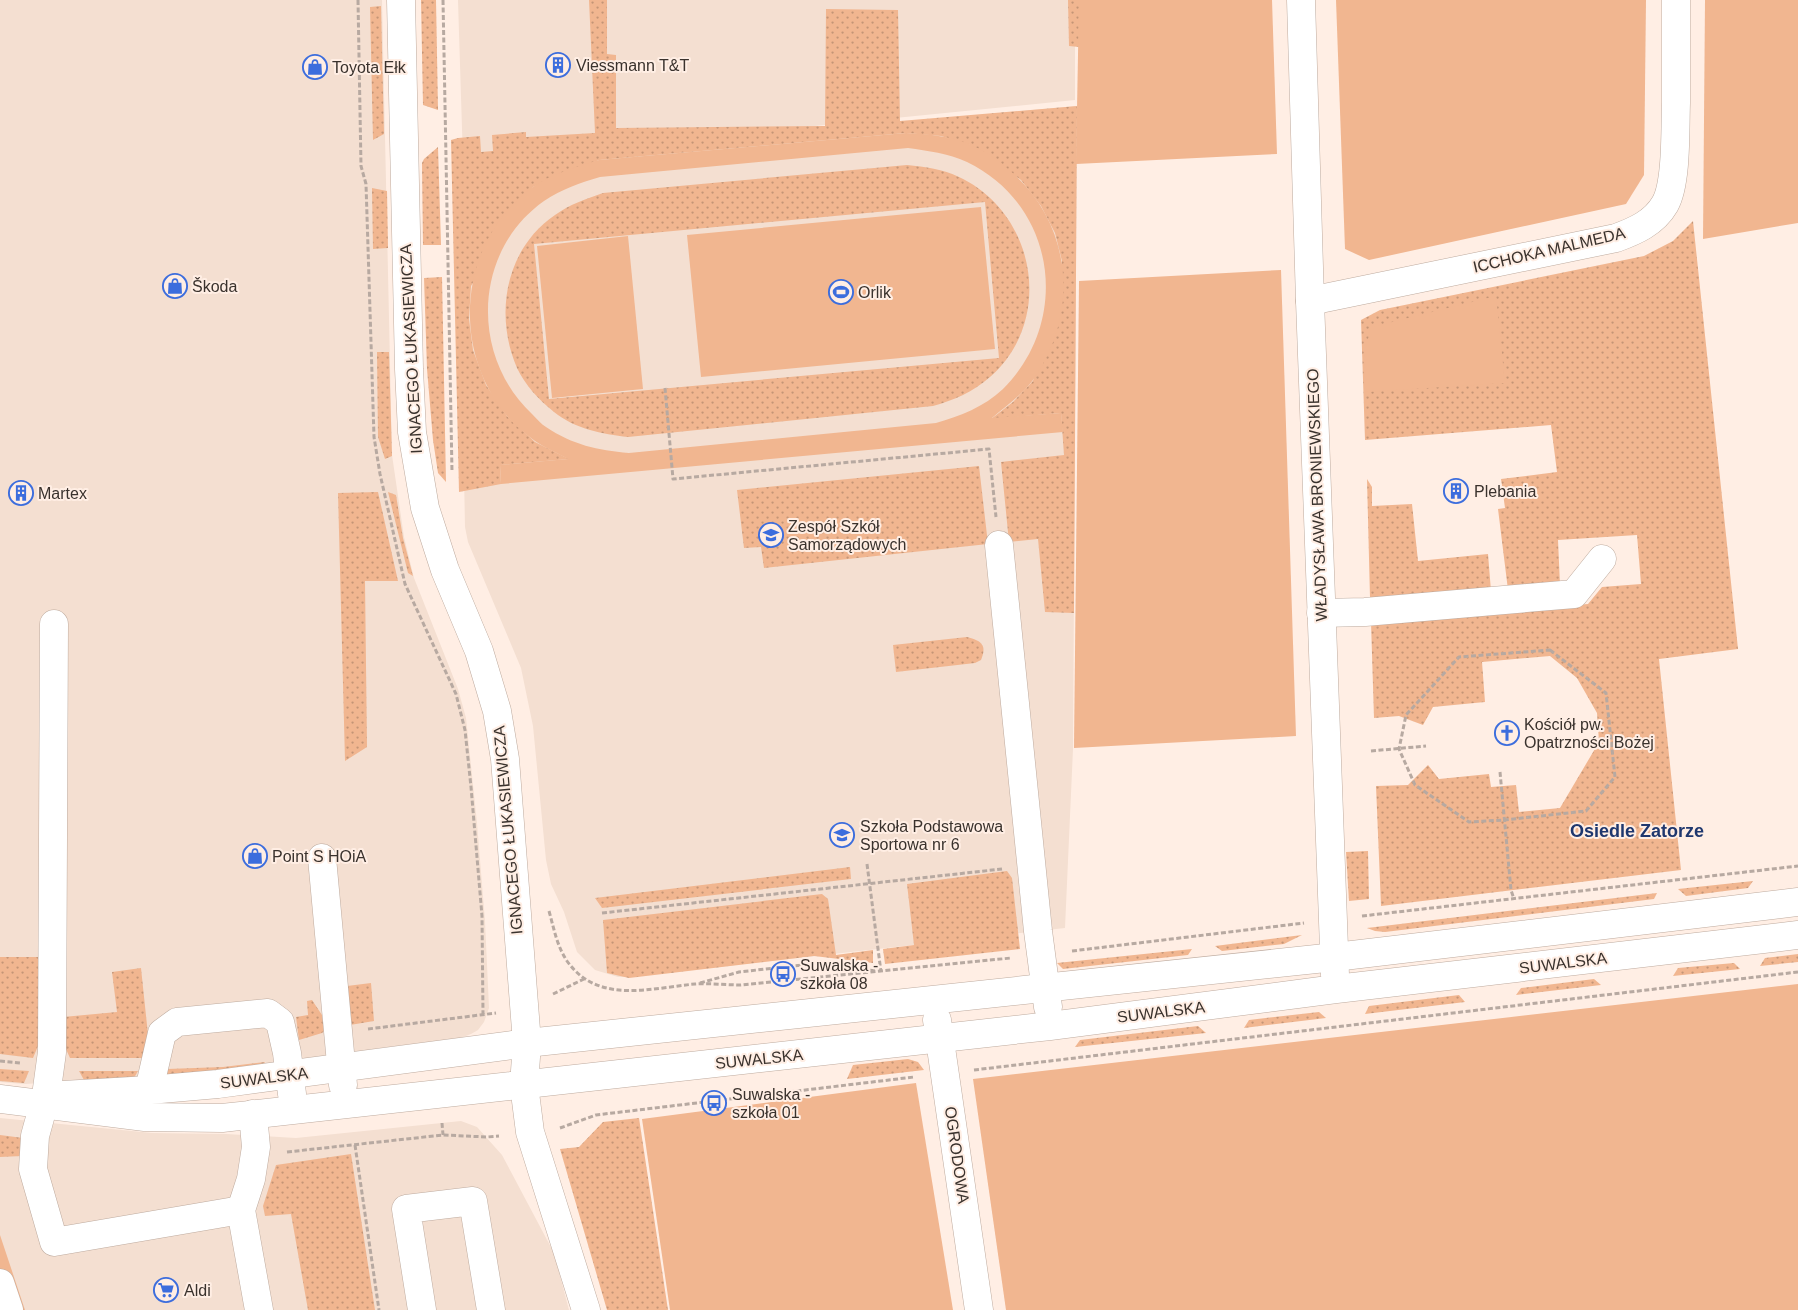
<svg xmlns="http://www.w3.org/2000/svg" width="1798" height="1310" viewBox="0 0 1798 1310" font-family="Arial,sans-serif">
	<defs>
		<pattern id="grass-dots" width="8" height="8" patternUnits="userSpaceOnUse" patternTransform="scale(1.25)"><rect width="8" height="8" fill="#f1b690"/><path d="M2 2h.1M6 6h.1" fill="none" stroke="#c49576" stroke-width="1.8" stroke-linecap="round"/></pattern>
	</defs>
	<rect width="100%" height="100%" fill="#ffeee4"/>
	<g fill="#f4dfd1">
		<polygon points="0,0 382,0 392,455 404,537 414,578 458,689 466,718 477,823 485,921 489,1008 484,1022 478,1030 471,1034 460,1038 380,1048 265,1067 84,1081 24,1084 0,1082"/>
		<polygon points="458,0 1075,0 1075,100 463,161"/>
		<polygon points="1077,106 1073,749 1065,928 629,977 618,977 595,970 577,952 564,912 551,884 546,860 533,726 521,668 468,542 465,527 458,163"/>
		<polygon points="0,1118 152,1133 226,1134 296,1138 461,1121 477,1127 502,1155 554,1253 569,1310 0,1310"/>
	</g>
	<g fill="url(#grass-dots)" fill-rule="evenodd">
		<polygon points="421,0 436,0 438,110 423,105"/>
		<polygon points="589,0 607,0 607,54 616,55 616,128 825,126 826,9 898,10 900,121 1077,106 1074,613 1045,612 1038,539 1009,542 1001,462 1064,455 1061,413 991,419 1013,402 1033,381 1062,261 1055,233 1041,206 1021,180 970,145 941,136 906,133 599,160 533,187 471,286 469,319 473,350 486,385 507,416 535,442 569,459 500,465 501,484 459,492 451,140 458,138 480,136 481,152 493,151 492,135 526,132 526,137 595,133"/>
		<polygon points="1068,0 1079,0 1079,47 1069,46"/>
		<polygon points="381,6 384,134 373,140 370,7"/>
		<polygon points="438,147 441,245 423,245 422,163 424,159"/>
		<path d="M907 165C925 167 943 169 959 177 1036 213 1055 320 990 377 973 392 954 400 933 406L628 437C602 434 575 429 554 412 539 400 525 385 517 368 494 315 505 249 555 215 570 204 586 199 603 193ZM985 202 999 358 549 399 534 244Z"/>
		<polygon points="372,188 387,191 388,248 373,249"/>
		<polygon points="1693,221 1738,649 1659,659 1681,870 1381,906 1376,786 1408,785 1428,765 1439,779 1489,774 1491,787 1516,785 1519,812 1560,808 1599,742 1597,713 1577,678 1550,656 1482,662 1485,702 1433,707 1423,725 1399,716 1374,718 1371,622 1588,604 1602,587 1641,584 1637,535 1558,540 1560,585 1508,590 1498,509 1505,508 1501,479 1557,472 1551,425 1365,440 1361,320 1380,310 1644,256 1673,241"/>
		<polygon points="442,277 446,482 438,473 433,440 427,369 424,278"/>
		<polygon points="377,352 389,352 392,456 385,459 378,437"/>
		<polygon points="979,466 988,544 764,568 761,547 744,548 737,490"/>
		<polygon points="1367,479 1372,487 1372,506 1412,504 1418,561 1488,554 1491,591 1370,598"/>
		<polygon points="378,492 398,581 365,581 367,747 345,761 338,493"/>
		<polygon points="388,492 396,495 403,538 413,576 408,573"/>
		<path d="M967 637C982 641 987 645 981 660L975 663 896 672 893 645Z"/>
		<polygon points="1368,851 1369,899 1349,901 1346,852"/>
		<polygon points="850,867 851,879 602,908 595,898"/>
		<polygon points="1007,871 1012,878 1020,949 885,964 883,949 914,945 907,884"/>
		<polygon points="1753,881 1748,888 1686,896 1678,889"/>
		<polygon points="1657,893 1654,899 1385,932 1375,931 1367,928"/>
		<polygon points="822,894 828,899 836,955 873,950 873,963 814,956 629,978 607,973 603,920"/>
		<polygon points="1302,935 1284,944 1222,951 1215,946"/>
		<polygon points="1192,949 1188,955 1063,969 1057,963"/>
		<polygon points="1798,954 1798,962 1760,966 1765,958"/>
		<polygon points="0,957 41,957 38,1046 33,1058 0,1054"/>
		<polygon points="1734,963 1740,969 1673,976 1678,968"/>
		<polygon points="141,968 149,1044 145,1058 70,1058 65,1047 63,1017 117,1012 112,972"/>
		<polygon points="1594,979 1601,985 1516,995 1521,988"/>
		<polygon points="371,983 374,1021 350,1025 347,986"/>
		<polygon points="1459,995 1465,1002 1365,1014 1369,1006"/>
		<polygon points="312,1000 322,1015 324,1031 322,1033 299,1040 296,1017 308,1015 307,1001"/>
		<polygon points="1319,1012 1326,1018 1244,1028 1249,1020"/>
		<polygon points="1198,1026 1206,1033 1075,1047 1080,1040"/>
		<polygon points="908,1059 918,1062 924,1070 847,1079 853,1065"/>
		<polygon points="265,1062 262,1067 166,1075 167,1069 223,1067"/>
		<polygon points="0,1069 29,1071 24,1083 0,1081"/>
		<polygon points="79,1071 138,1071 134,1078 84,1080"/>
		<polygon points="639,1118 668,1310 607,1310 560,1149 579,1147 603,1122"/>
		<polygon points="0,1135 23,1138 22,1156 0,1157"/>
		<polygon points="351,1154 375,1310 308,1310 291,1214 265,1216 263,1206 276,1165"/>
	</g>
	<g fill="#f1b690" fill-rule="evenodd">
		<polygon points="1079,0 1272,0 1277,154 1076,164"/>
		<polygon points="1336,0 1646,0 1644,175 1626,204 1369,260 1345,249"/>
		<polygon points="1705,0 1798,0 1798,223 1703,239"/>
		<path d="M906 133C928 134 949 136 969 144 983 150 997 159 1008 169 1072 222 1081 312 1033 380 1022 395 1006 406 992 418L1061 413 1063 432 501 484 500 465 568 459C558 453 545 448 535 441 526 434 514 425 507 416 449 347 460 240 533 187 553 173 576 167 599 160ZM908 148C928 151 948 153 967 162 1056 205 1072 320 1003 389 984 407 960 416 936 423L629 453C597 450 573 445 546 427 541 424 537 419 532 414 470 356 473 251 544 201 562 189 580 183 600 177Z"/>
		<polygon points="981,207 995,349 701,377 687,235"/>
		<polygon points="628,236 643,389 552,398 537,246"/>
		<polygon points="1281,270 1296,736 1074,748 1079,281"/>
		<polygon points="1496,296 1505,383 1365,392 1364,351 1372,327"/>
		<polygon points="1798,984 1798,1310 1006,1310 973,1079"/>
		<polygon points="916,1083 953,1310 670,1310 642,1119"/>
		<polygon points="0,1235 25,1310 0,1310"/>
	</g>
	<g fill="none" stroke-linecap="round" stroke-linejoin="round">
		<defs>
			<g id="minor">
				<polyline points="401,0 409,369 412,432 425,508 445,570 479,651 497,711 505,759 527,1043 524,1085 530,1132 586,1310"/>
				<polyline points="1301,0 1310,301 1335,975"/>
				<path d="M1310 301 1616 238C1635 231 1654 223 1665 204 1677 183 1675 129 1676 103 1676 69 1676 34 1676 0"/>
				<polyline points="999,545 1038,931 1048,1007"/>
				<polyline points="1321,613 1365,612 1574,594 1602,559"/>
				<polyline points="54,624 52,1052 46,1096 35,1136 33,1169 54,1242 241,1210"/>
				<polyline points="322,858 343,1085"/>
				<polyline points="937,1020 979,1310"/>
				<polyline points="149,1090 162,1033 177,1022 268,1013 280,1022 287,1053 292,1094"/>
				<polyline points="63,1095 149,1090 218,1084 527,1043 1335,957 1798,902"/>
				<polyline points="0,1099 145,1117 222,1118 1050,1026 1336,989 1798,935"/>
				<polyline points="253,1114 256,1147 251,1179 241,1210 259,1310"/>
				<polyline points="0,1283 9,1310"/>
				<polyline points="422,1310 406,1209 473,1201 491,1310"/>
			</g>
		</defs>
		<use href="#minor" stroke="#beab9f" stroke-width="29"/>
		<g stroke="#b7a9a1" stroke-width="3" stroke-dasharray="5 2.5" stroke-linecap="butt">
			<polyline points="358,0 361,166 366,184 374,437 380,474 405,584 456,694 465,730 471,787 482,916 483,1014"/>
			<polyline points="443,0 452,472"/>
			<polyline points="665,388 673,479 989,449 996,517"/>
			<polygon points="1550,650 1606,693 1615,777 1586,811 1504,820 1469,822 1415,785 1399,749 1406,715 1459,657"/>
			<polyline points="1371,751 1426,746"/>
			<polyline points="1500,772 1511,890 1514,899"/>
			<polyline points="867,864 881,972"/>
			<path d="M549 911C554 929 557 946 567 961 598 1005 651 988 695 984 710 983 726 985 741 985L1011 958"/>
			<polyline points="602,913 1002,869"/>
			<polyline points="1362,916 1798,866"/>
			<polyline points="1072,951 1304,923"/>
			<polyline points="700,983 739,972 820,963 876,971"/>
			<polyline points="553,994 584,979"/>
			<polyline points="368,1029 496,1013"/>
			<polyline points="0,1061 21,1063"/>
			<polyline points="974,1070 1798,972"/>
			<polyline points="442,1123 443,1135"/>
			<polyline points="560,1128 596,1115 914,1077"/>
			<polyline points="355,1145 379,1310"/>
			<polyline points="287,1152 443,1135 487,1137 499,1136"/>
		</g>
		<use href="#minor" stroke="#fff" stroke-width="28"/>
	</g>
	<defs>
		<symbol id="building-ring" viewBox="-11 -11 22 22"><circle r="9.5" fill="#ffeee4" stroke="#3c6ddd" stroke-width="1.5"/><path d="M-4-6H4V6H1V3H-1V6H-4ZM-2.5-4.3h1.7v1.8h-1.7ZM.8-4.3h1.7v1.8H.8ZM-2.5-1h1.7V.8h-1.7ZM.8-1h1.7V.8H.8Z" fill="#3c6ddd"/></symbol>
		<symbol id="shop-ring" viewBox="-11 -11 22 22"><circle r="9.5" fill="#ffeee4" stroke="#3c6ddd" stroke-width="1.5"/><path d="M-5-2.5h2.3a2.7 3.5 0 0 1 5.4 0H5L5.5 6h-11ZM-1.5-2.5h3a1.5 2.3 0 0 0-3 0Z" fill="#3c6ddd"/></symbol>
		<symbol id="stadium-ring" viewBox="-11 -11 22 22"><circle r="9.5" fill="#ffeee4" stroke="#3c6ddd" stroke-width="1.5"/><path d="M0-5a6.5 5 0 1 0 0 10a6.5 5 0 1 0 0-10ZM-3.5-1.8h7v3.6h-7Z" fill="#3c6ddd"/></symbol>
		<symbol id="school-ring" viewBox="-11 -11 22 22"><circle r="9.5" fill="#ffeee4" stroke="#3c6ddd" stroke-width="1.5"/><path d="M0-5L7-2L0 1L-7-2ZM-4 1L0 2.5L4 1V4Q0 6-4 4Z" fill="#3c6ddd"/></symbol>
		<symbol id="church-ring" viewBox="-11 -11 22 22"><circle r="9.5" fill="#ffeee4" stroke="#3c6ddd" stroke-width="1.5"/><path d="M-1.2-6h2.4v3.5h3.3v2.4h-3.3V6h-2.4V-.1h-3.3v-2.4h3.3Z" fill="#3c6ddd"/></symbol>
		<symbol id="bus-ring" viewBox="-11 -11 22 22"><circle r="9.5" fill="#ffeee4" stroke="#3c6ddd" stroke-width="1.5"/><path d="M-5-6H5V4H4V6H2V4H-2V6H-4V4H-5ZM-3.5-4V0h7V-4ZM-3.5 1.2v1.5H-2V1.2ZM2 1.2v1.5H3.5V1.2Z" fill="#3c6ddd"/></symbol>
		<symbol id="supermarket-ring" viewBox="-11 -11 22 22"><circle r="9.5" fill="#ffeee4" stroke="#3c6ddd" stroke-width="1.5"/><path d="M-6-5.5h2.5l.6 2H6L4.5 2H-2.5L-4.4-4H-6ZM-1.5 3.2a1.3 1.3 0 1 0 .1 0ZM3 3.2a1.3 1.3 0 1 0 .1 0Z" fill="#3c6ddd"/></symbol>
	</defs>
	<g fill-rule="evenodd">
		<use href="#building-ring" x="544" y="51" width="28" height="28"/>
		<use href="#shop-ring" x="301" y="53" width="28" height="28"/>
		<use href="#shop-ring" x="161" y="272" width="28" height="28"/>
		<use href="#stadium-ring" x="827" y="278" width="28" height="28"/>
		<use href="#building-ring" x="1442" y="477" width="28" height="28"/>
		<use href="#building-ring" x="7" y="479" width="28" height="28"/>
		<use href="#school-ring" x="757" y="521" width="28" height="28"/>
		<use href="#church-ring" x="1493" y="719" width="28" height="28"/>
		<use href="#school-ring" x="828" y="821" width="28" height="28"/>
		<use href="#shop-ring" x="241" y="842" width="28" height="28"/>
		<use href="#bus-ring" x="769" y="960" width="28" height="28"/>
		<use href="#bus-ring" x="700" y="1089" width="28" height="28"/>
		<use href="#supermarket-ring" x="152" y="1276" width="28" height="28"/>
	</g>
	<g text-anchor="middle" dominant-baseline="central" stroke-width="4" stroke-linejoin="round" paint-order="stroke">
		<g font-size="16" fill="#3a322d" stroke="#ffeee4" text-anchor="start">
			<text x="576" y="65">Viessmann T&amp;T</text>
			<text x="332" y="67">Toyota Ełk</text>
			<text x="192" y="286">Škoda</text>
			<text x="858" y="292">Orlik</text>
			<text x="1474" y="491">Plebania</text>
			<text x="38" y="493">Martex</text>
			<text x="788" y="526">Zespół Szkół<tspan x="788" dy="18">Samorządowych</tspan></text>
			<text x="1524" y="724">Kościół pw.<tspan x="1524" dy="18">Opatrzności Bożej</tspan></text>
			<text x="860" y="826">Szkoła Podstawowa<tspan x="860" dy="18">Sportowa nr 6</tspan></text>
			<text x="272" y="856">Point S HOiA</text>
			<text x="800" y="965">Suwalska -<tspan x="800" dy="18">szkoła 08</tspan></text>
			<text x="732" y="1094">Suwalska -<tspan x="732" dy="18">szkoła 01</tspan></text>
			<text x="184" y="1290">Aldi</text>
		</g>
		<g font-size="16" fill="#3a322d" stroke="#ffeee4">
			<text transform="translate(1549 250) rotate(-13)">ICCHOKA MALMEDA</text>
			<text transform="translate(411 349) rotate(-93)">IGNACEGO ŁUKASIEWICZA</text>
			<text transform="translate(1317 495) rotate(-92)">WŁADYSŁAWA BRONIEWSKIEGO</text>
			<text transform="translate(508 830) rotate(-95)">IGNACEGO ŁUKASIEWICZA</text>
			<text transform="translate(1563 963) rotate(-7)">SUWALSKA</text>
			<text transform="translate(1161 1012) rotate(-7)">SUWALSKA</text>
			<text transform="translate(759 1059) rotate(-6)">SUWALSKA</text>
			<text transform="translate(264 1078) rotate(-7)">SUWALSKA</text>
			<text transform="translate(957 1155) rotate(82)">OGRODOWA</text>
		</g>
		<g font-size="18" font-weight="bold" fill="#1f376e" stroke="#ffeee4">
			<text x="1637" y="831">Osiedle Zatorze</text>
		</g>
	</g>
</svg>
